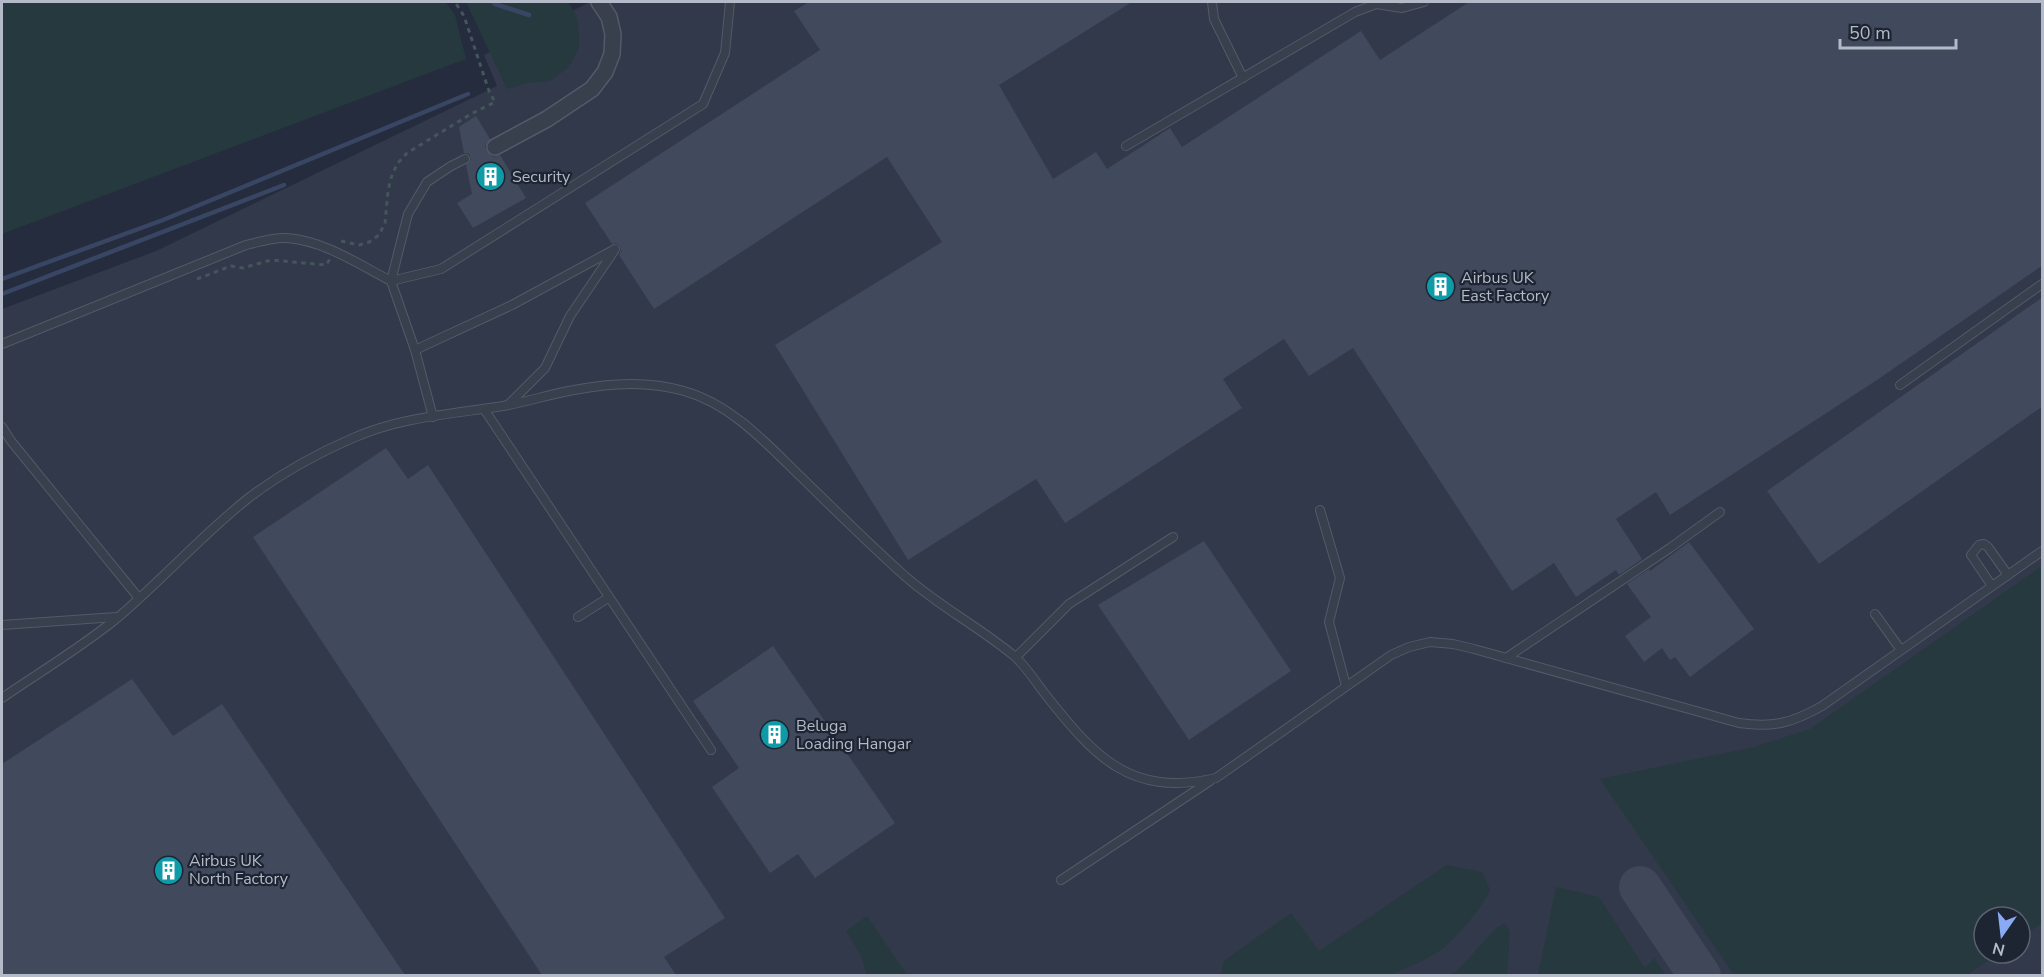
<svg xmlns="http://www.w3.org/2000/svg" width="2044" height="977" viewBox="0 0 2044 977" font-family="'Nunito Sans',sans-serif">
	<rect width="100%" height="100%" fill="#242c3d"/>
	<path fill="#32394a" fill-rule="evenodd" d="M590 2H2042V975L2 976V309L156 251 497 86 484 55ZM1984 917H2020V953H1984Z"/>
	<g fill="#26393e">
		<polygon points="2,2 446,2 455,15 466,59 2,234"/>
		<polygon points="466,2 568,2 576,15 579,30 579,48 569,67 550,81 528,83 507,89"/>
		<polygon points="2042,566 2042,923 2020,938 2020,917 1984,917 1984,953 1999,953 1967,975 1734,975 1600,779 1754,747 1810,729"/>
		<path d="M1447 865 1482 872 1490 890C1482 908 1455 940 1438 952 1424 961 1406 968 1391 975H1221L1224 961 1291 913 1319 951Z"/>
		<polygon points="1556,887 1599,897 1645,968 1654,958 1666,975 1538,975"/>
		<polygon points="867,916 907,975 867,975 861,956 846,931"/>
		<polygon points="1504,923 1510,931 1507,975 1449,975 1457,971 1495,929"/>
	</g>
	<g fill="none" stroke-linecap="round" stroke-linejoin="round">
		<g stroke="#384664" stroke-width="4.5">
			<polyline points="493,2 495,4 529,15"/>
			<polyline points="2,279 163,220 468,94"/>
			<polyline points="2,294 284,185"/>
		</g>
		<polyline stroke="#3f4758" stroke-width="42" points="1640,887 1700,976"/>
	</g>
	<g fill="#404a5c">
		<polygon points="809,2 1132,2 999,85 1053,179 1096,152 1107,169 1170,128 1182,147 1361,31 1380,60 1469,2 2043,2 2043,265 1880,378 1670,515 1656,492 1616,519 1642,559 1619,575 1616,570 1576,597 1554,563 1512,591 1353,348 1309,376 1284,339 1223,379 1242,408 1065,523 1036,479 908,560 775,345 942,242 887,157 654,309 619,255 621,250 620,246 616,243 612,244 585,203 820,50 794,11"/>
		<polygon points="476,116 490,139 485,146 487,152 494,157 500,155 526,198 473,228 457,203 472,194 466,165 471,159 469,154 464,153 459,127"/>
		<polygon points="2043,297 2043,406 1819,564 1767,491"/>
		<polygon points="386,448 408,479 428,465 725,918 664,957 676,975 542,975 253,537"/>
		<polygon points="1204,541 1291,671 1189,740 1098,605"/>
		<polygon points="1689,542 1754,629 1690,677 1675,657 1670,660 1662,648 1644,662 1625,636 1651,617 1627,584 1649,569 1650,571"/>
		<polygon points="773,646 895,823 815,878 798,854 770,873 712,787 739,768 693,701"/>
		<polygon points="132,679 173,736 222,704 405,975 2,975 2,764"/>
	</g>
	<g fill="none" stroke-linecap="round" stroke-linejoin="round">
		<defs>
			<g id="service">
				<polyline points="1212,2 1214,19 1243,78"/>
				<polyline points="1126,146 1355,12 1376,4 1402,8 1424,2"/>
				<path d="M2 344 246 245C259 242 273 237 287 238 325 241 358 264 391 281L441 269 703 104 725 53 730 2"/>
				<polyline points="415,350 512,305 615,249"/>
				<polyline points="1900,385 2042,284"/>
				<polyline points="508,405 545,368 570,316 614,251"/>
				<polyline points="484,409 711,750"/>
				<polyline points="433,417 415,350 391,281 408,214 427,182 451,166 465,159"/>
				<polyline points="2,427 11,441 138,597"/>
				<polyline points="1320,510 1340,578 1329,622 1346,686"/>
				<polyline points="1992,586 1971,555 1979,545 1984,544 1988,547 2008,575"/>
				<polyline points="1875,614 1901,650"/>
				<polyline points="578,617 608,598"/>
				<polyline points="2,625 116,617"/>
				<polyline points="1016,657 1069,604 1173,537"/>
				<polyline points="1506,658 1670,548 1720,512"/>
				<path d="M2 698C40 672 80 648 116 619 161 581 200 537 246 500 277 476 316 454 353 438 401 417 452 414 503 406 527 402 550 394 574 390 609 383 650 381 684 391 731 404 766 443 800 476 835 510 870 545 906 577 939 606 979 627 1013 655 1025 665 1035 681 1045 694 1094 756 1130 798 1216 778L1391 655 1409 647 1430 642 1453 644 1474 649 1739 723C1773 728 1792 723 1822 706L2042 551"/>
				<polyline points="1061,880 1210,781"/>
			</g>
			<polyline id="minor" points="495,147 547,119 592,89 605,72 612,54 613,34 609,17 599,2"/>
		</defs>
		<use href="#service" stroke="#535a68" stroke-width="10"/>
		<use href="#minor" stroke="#535a68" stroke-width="18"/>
		<g stroke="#44565b" stroke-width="3" stroke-dasharray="4.5 4.5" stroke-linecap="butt">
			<polyline points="341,241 359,245 369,242 379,235 385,223 388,191 391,178 397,164 407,153 471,114 495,102 489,91 464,16 455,2"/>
			<polyline points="197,279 231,266 243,268 271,260 326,265 330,259"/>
		</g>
		<use href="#service" stroke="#383f4d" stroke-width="8"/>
		<use href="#minor" stroke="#383f4d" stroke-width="15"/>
	</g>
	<defs>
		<symbol id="building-disc" viewBox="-11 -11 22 22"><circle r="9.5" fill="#0f9aa8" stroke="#1d2432"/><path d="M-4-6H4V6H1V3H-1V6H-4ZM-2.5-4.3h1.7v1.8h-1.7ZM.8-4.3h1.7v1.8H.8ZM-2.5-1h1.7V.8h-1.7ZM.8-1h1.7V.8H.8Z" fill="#fff"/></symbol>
	</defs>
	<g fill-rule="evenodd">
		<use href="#building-disc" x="474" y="160" width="33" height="33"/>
		<use href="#building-disc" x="1424" y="270" width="33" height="33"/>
		<use href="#building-disc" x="758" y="718" width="33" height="33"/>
		<use href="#building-disc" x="152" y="854" width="33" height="33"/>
	</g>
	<g text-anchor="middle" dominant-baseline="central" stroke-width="4.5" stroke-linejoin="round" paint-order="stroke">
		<g font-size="16" fill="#b4bac8" stroke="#1d2432" text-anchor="start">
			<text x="512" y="177">Security</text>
			<text x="1461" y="278">Airbus UK<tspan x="1461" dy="18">East Factory</tspan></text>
			<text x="796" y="726">Beluga<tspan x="796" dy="18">Loading Hangar</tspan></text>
			<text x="189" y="861">Airbus UK<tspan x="189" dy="18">North Factory</tspan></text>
		</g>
	</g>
	<rect width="2044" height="977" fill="none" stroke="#b4bac8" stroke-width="6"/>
	<g transform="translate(2002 935) rotate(194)"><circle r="28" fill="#1d2432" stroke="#59606e" stroke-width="1.5"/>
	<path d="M0-4.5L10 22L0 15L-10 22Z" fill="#8baaf6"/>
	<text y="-9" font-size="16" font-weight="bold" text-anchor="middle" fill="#b4bac8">N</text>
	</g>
	<path d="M1840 39v9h116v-9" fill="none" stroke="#b4bac8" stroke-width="3"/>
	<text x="1849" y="39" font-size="18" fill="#b4bac8" stroke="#1d2432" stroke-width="4.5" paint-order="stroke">50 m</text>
</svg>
